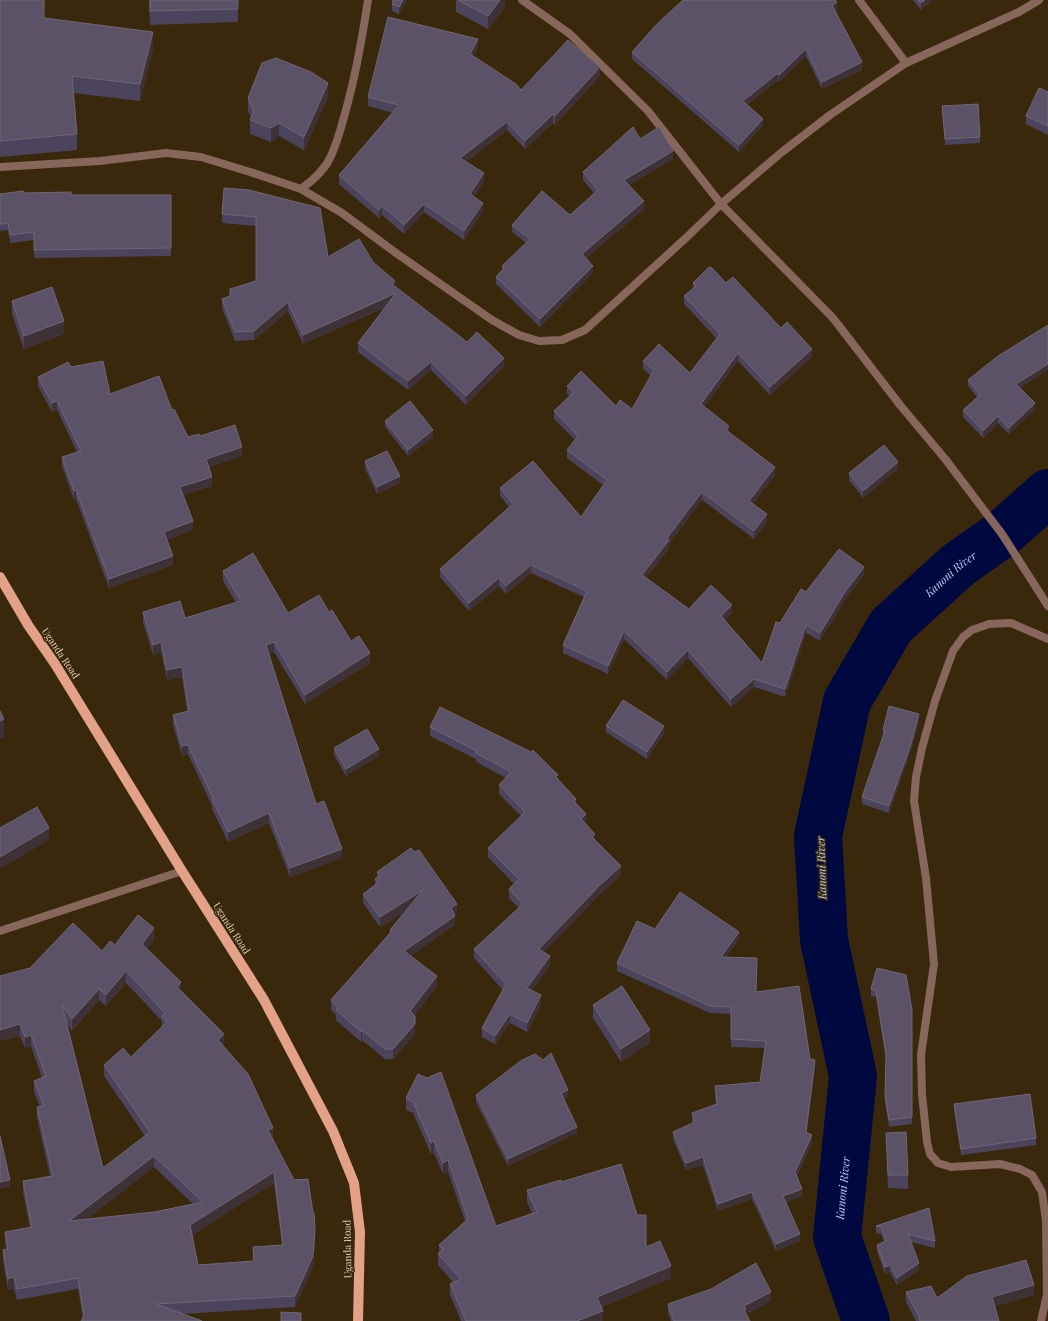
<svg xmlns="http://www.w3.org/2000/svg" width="1048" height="1321" viewBox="0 0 1048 1321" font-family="'Playfair Display',serif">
	<rect width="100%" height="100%" fill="#39280b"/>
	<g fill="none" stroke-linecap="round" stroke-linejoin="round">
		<path stroke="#00093f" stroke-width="48" id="s1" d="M866 1321 837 1237 853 1076 824 940 818 836 847 701 891 626 958 565 1002 534 1048 493"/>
		<g stroke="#87675b" stroke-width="8">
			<polyline points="522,0 570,34 648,111 721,204 833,318 900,405 946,460 1002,534 1048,606"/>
			<polyline points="859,0 906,63"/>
			<polyline points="0,167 100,161 166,153 201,157 250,172 301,189 342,213 396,253 492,320 519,335 539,341 562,340 585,330 687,237 721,204 782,152 830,115 906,63 1019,12 1039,0"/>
			<path d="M301 189C312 181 324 171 330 158 336 146 340 131 344 117 355 79 362 40 368 0"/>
			<polyline points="0,931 182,871"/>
			<polyline points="1041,1321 1047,1294 1046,1221 1042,1192 1032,1175 1020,1169 1000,1164 951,1167 938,1163 930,1154 927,1142 922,1094 921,1055 934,964 926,878 914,801 916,777 922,748 935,701 953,651 963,637 972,630 989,624 1011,623 1048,639"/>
		</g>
		<polyline stroke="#e3a188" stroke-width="10" points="0,577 28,625 55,664 182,871 264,1000 333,1131 354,1183 360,1232 358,1321"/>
	</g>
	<g fill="#4c435d" fill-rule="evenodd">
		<polygon points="0,0 44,18 153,49 140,101 73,93 77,134 77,150 0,157"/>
		<polygon points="149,0 238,0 238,22 150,25"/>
		<polygon points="407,0 399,14 392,11 392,4"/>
		<polygon points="456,0 505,0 505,7 488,29 456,12"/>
		<polygon points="913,0 932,0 921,10"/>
		<polygon points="837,9 835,11 862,70 822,89 806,56 779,82 778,80 747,105 763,126 739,152 632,59 632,52"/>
		<polygon points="478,47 473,57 521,90 600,76 555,125 553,123 525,149 507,130 466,162 484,182 474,197 483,211 464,240 424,212 404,234 382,215 379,218 339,184 339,175 393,113 368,106 368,97"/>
		<polygon points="1048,92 1048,135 1026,124 1026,116"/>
		<polygon points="328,97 304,150 279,136 271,142 250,134 250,120 251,118 248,111 248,98"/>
		<polygon points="942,106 980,137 980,143 945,145"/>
		<polygon points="640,139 673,159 629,185 644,209 586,258 593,273 540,327 496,284 496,277 502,270 502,266 526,243 512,232 512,225 570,215 594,193 583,180 583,172"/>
		<polygon points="224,188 328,257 373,262 395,287 467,342 504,366 466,405 431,370 408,390 358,352 358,343 386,307 303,344 288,311 254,340 235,341 222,308 222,299 230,296 256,281 256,226 222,223 222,214"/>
		<polygon points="24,193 71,195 171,195 171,256 34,258 34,240 10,243 8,230 0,231 0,194"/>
		<polygon points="693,283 726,283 781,328 812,357 770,395 738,361 704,407 729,432 775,475 753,504 767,522 754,539 702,500 669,544 669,548 646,578 689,609 732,613 725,620 762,663 780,623 806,592 864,575 845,600 820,641 806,633 785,697 754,687 731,707 688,658 667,680 624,639 608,674 563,653 563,645 584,597 531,573 506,594 499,586 469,611 440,577 440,569 509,507 500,496 500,488 581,517 603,485 567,458 567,450 575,440 554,419 554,411 570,396 567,394 567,386 616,406 632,409 651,376 643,369 643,361 690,373 717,339 684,304 684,296 693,288"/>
		<polygon points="12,301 64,334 24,349 12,314"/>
		<polygon points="71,367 110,394 172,410 188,437 200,436 242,456 209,467 212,486 183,495 193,530 167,540 173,565 109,588 76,499 74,500 62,466 62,457 77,452 57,410 52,412 38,386 38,377"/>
		<polygon points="968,380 1020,388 1035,409 1009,434 998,423 983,438 963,417 963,410 977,397 968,386"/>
		<polygon points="385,421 433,437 408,456 385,427"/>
		<polygon points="365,461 400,483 377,494 365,468"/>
		<polygon points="898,469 863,498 849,480 849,473"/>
		<polygon points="223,571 288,613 329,612 351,641 370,663 305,704 274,652 269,654 316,804 342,858 290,877 269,823 228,842 212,809 212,806 188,754 182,756 173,725 173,715 187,711 182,677 167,680 161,652 153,655 143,622 143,612 185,618 236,603 223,581"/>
		<polygon points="919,721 911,750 889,813 862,804 862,797 883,735 883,730"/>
		<polygon points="606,726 664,733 647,759 606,732"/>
		<polygon points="430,727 558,780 576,804 586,823 585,824 595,840 621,875 599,895 544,952 550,965 532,990 541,1004 527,1032 510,1023 495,1044 482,1037 482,1028 503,990 474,958 474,949 519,908 509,898 509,889 514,884 488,857 488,848 521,816 499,794 499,785 506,778 476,762 476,759 430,736"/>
		<polygon points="334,748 379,756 346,776 334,755"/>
		<polygon points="377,872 457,914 455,915 455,925 410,956 437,986 414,1015 415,1034 393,1059 385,1059 362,1040 361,1042 336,1020 336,1015 331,1010 331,1000 390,933 390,930 406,911 380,927 363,903 363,894 375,884 375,879 377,879"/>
		<polygon points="655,929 739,939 726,957 757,992 815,1067 806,1133 812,1142 797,1176 802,1196 786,1202 800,1241 776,1251 752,1199 718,1211 703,1165 686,1170 673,1139 673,1132 692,1123 692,1113 716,1104 715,1086 760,1082 765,1048 731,1047 731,1014 710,1013 617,971 617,963"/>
		<path d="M154 940 147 949 181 991 224 1045 223 1046 273 1139V1140L315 1241 313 1267 295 1307 182 1314 83 1318 78 1289 17 1300 14 1289 8 1290 3 1261V1250H6L5 1243V1232L30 1228 23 1192V1181L50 1176 37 1118V1107H40L34 1092V1081L42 1078 31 1046 25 1048 20 1036 0 1041 102 951 115 945ZM126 983 162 1021V1027L131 1057 104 1065V1076L145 1136 103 1168 67 1023 72 1031 99 1000 106 1006ZM154 1167 193 1204 154 1212 87 1219ZM274 1183 282 1245 253 1247V1262L198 1265 192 1235Z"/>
		<polygon points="877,968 912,1010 912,1124 889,1127 885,1101 886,1060 876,997 871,996 871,989"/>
		<polygon points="593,1005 650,1043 621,1062 593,1018"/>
		<polygon points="418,1074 496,1226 532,1213 527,1202 527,1190 561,1182 646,1247 671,1278 601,1307 603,1321 461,1321 450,1295 450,1284 453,1282 438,1265 438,1254 439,1253 439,1245 465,1221 448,1172 443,1174 434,1153 431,1154 413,1113 406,1110 406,1098"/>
		<polygon points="476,1095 568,1097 564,1098 577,1133 508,1166 476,1102"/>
		<polygon points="954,1104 1036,1138 1036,1145 961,1155 954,1110"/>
		<polygon points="886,1133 908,1175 908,1189 888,1188"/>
		<polygon points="876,1226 935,1241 935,1248 911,1242 919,1270 897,1285 890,1272 885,1274 877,1251 877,1245 884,1242 881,1234 876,1233"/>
		<polygon points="906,1292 937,1298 1034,1295 995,1306 999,1321 916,1321 906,1302"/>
		<polygon points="771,1301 746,1314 750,1321 671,1321 668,1313 668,1304"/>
	</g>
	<g fill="#3e3237">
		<polygon points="403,0 407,0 399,14 399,7"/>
		<polygon points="500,0 505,0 505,7 488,29 488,16"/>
		<polygon points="925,0 932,0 921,10 921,3"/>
		<polygon points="837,2 837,9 832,13 832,5"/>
		<polygon points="153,32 153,49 140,101 140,84"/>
		<polygon points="478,39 478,47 470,63 470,54"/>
		<polygon points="806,49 806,56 779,82 779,75"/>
		<polygon points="862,62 862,70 822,89 822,82"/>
		<polygon points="600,67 600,76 555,125 555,116"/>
		<polygon points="778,73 778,80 743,108 743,101"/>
		<polygon points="328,83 328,97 304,150 304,137"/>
		<polygon points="553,114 553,123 525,149 525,141"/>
		<polygon points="763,119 763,126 739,152 739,145"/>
		<polygon points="507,122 507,130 460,167 460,158"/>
		<polygon points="279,123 279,136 271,142 271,128"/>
		<polygon points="673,151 673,159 624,188 624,180"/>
		<polygon points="484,173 484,182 470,203 470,194"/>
		<polygon points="644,201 644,209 582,261 582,254"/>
		<polygon points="483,203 483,211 464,240 464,231"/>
		<polygon points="424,204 424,212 404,234 404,225"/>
		<polygon points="382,206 382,215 379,218 379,210"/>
		<polygon points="593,266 593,273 540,327 540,319"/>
		<polygon points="395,281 395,290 392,284"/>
		<polygon points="396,293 396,302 303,344 303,335"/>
		<polygon points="288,302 288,311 254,340 254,331"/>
		<polygon points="64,321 64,334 24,349 24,336"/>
		<polygon points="812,349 812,357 770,395 770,387"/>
		<polygon points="738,353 738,361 701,412 701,404"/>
		<polygon points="504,358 504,366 466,405 466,396"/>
		<polygon points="431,362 431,370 408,390 408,381"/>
		<polygon points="1048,364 1048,370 1016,391 1016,384"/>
		<polygon points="57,401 57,410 52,412 52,403"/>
		<polygon points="1035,403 1035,409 1009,434 1009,428"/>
		<polygon points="998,416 998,423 983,438 983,431"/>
		<polygon points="729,426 729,434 726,430"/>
		<polygon points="433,430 433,437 408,456 408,450"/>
		<polygon points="242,447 242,456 206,468 206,459"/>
		<polygon points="898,462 898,469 863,498 863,491"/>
		<polygon points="775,467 775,475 749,509 749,501"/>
		<polygon points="400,476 400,483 377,494 377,487"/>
		<polygon points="212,477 212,486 180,496 180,487"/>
		<polygon points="76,490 76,499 74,500 74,491"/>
		<polygon points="702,492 702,500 669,544 669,548 642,583 642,575 667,538"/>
		<polygon points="767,514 767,522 754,539 754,531"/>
		<polygon points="193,521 193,530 164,541 164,532"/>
		<polygon points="173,556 173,565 109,588 109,579"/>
		<polygon points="531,565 531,573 506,594 506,586"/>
		<polygon points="864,567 864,575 845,600 820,641 820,633 845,592"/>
		<polygon points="499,578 499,586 469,611 469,603"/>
		<polygon points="732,605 732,613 721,624 721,616"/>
		<polygon points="806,625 806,633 785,697 785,689"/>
		<polygon points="624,631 624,639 608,674 608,666"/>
		<polygon points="161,642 161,652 153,655 153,645"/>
		<polygon points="274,642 274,652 266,655 266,645"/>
		<polygon points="688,650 688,658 667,680 667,672"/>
		<polygon points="370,653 370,663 305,704 305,695"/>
		<polygon points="182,667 182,677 167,680 167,670"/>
		<polygon points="754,679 754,687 731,707 731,699"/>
		<polygon points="919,714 919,721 911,750 889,813 889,806"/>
		<polygon points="4,719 4,737 0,739 0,721"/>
		<polygon points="664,726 664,733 647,759 647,752"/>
		<polygon points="188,745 188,754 182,756 182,746"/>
		<polygon points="379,749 379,756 346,776 346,769"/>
		<polygon points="576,799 576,808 574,801"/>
		<polygon points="269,813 269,823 228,842 228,832"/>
		<polygon points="586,814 586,823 581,828 581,819"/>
		<polygon points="49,828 49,840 0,869 0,857"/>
		<polygon points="595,834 595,843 592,837"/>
		<polygon points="342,849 342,858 290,877 290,868"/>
		<polygon points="621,866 621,875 599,895 539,958 539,949 599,886"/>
		<polygon points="423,890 423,900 380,927 380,917"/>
		<polygon points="457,904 457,914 451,918 451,908"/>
		<polygon points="455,916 455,925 404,961 404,951"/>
		<polygon points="154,928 154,940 142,956 142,944"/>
		<polygon points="739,932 739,939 721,964 721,957"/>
		<polygon points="550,956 550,965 527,997 527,988"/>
		<polygon points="126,971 126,983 106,1006 106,995"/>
		<polygon points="437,976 437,986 410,1021 410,1011"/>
		<polygon points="181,982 181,994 177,987"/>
		<polygon points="99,989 99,1000 72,1031 72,1019"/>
		<polygon points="541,995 541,1004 527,1032 527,1023"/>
		<polygon points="510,1014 510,1023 495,1044 495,1036"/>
		<polygon points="20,1024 20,1036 0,1041 0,1030"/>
		<polygon points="415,1024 415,1034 393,1059 393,1049"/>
		<polygon points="362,1030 362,1040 361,1042 361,1032"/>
		<polygon points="650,1030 650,1043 621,1062 621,1049"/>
		<polygon points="224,1034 224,1045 218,1051 218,1040"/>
		<polygon points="31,1035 31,1046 25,1048 25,1037"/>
		<polygon points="815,1060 815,1067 806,1139 806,1132"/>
		<polygon points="568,1090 568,1097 561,1099 561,1093"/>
		<polygon points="577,1127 577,1133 508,1166 508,1159"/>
		<polygon points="273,1128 273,1139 268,1142 268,1130"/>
		<polygon points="812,1135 812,1142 795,1179 795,1172"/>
		<polygon points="434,1141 434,1153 431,1154 431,1143"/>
		<polygon points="154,1156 154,1167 69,1233 69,1221"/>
		<polygon points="703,1157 703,1165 686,1170 686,1163"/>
		<polygon points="448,1160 448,1172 443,1174 443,1163"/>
		<polygon points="274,1172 274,1183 190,1237 190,1225"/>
		<polygon points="10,1180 10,1187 0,1189 0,1182"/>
		<polygon points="802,1189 802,1196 783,1203 783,1196"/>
		<polygon points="752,1192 752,1199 718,1211 718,1204"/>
		<polygon points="315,1230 315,1241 313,1267 295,1307 295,1296"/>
		<polygon points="800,1234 800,1241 776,1251 776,1244"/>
		<polygon points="919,1263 919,1270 897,1285 897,1278"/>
		<polygon points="890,1265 890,1272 885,1274 885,1267"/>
		<polygon points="671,1266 671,1278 597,1309 597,1297"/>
		<polygon points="14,1277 14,1289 8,1290 8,1279"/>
		<polygon points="1034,1285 1034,1295 992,1307 992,1297"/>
		<polygon points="771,1292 771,1301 746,1314 744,1319 744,1306"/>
		<polygon points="603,1311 603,1321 577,1321"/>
	</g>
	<g fill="#5b5267" stroke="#706675" fill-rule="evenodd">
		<polygon points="0,0 44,0 44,18 153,32 140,84 72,76 77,134 0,141"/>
		<polygon points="150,0 238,0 238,9 150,11"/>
		<polygon points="393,0 403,0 399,7 392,4"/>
		<polygon points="458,0 500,0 488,16"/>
		<polygon points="683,0 835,0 837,2 832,5 862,62 822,82 806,49 779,75 778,73 743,101 763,119 739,145 632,52 656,25"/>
		<polygon points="918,0 925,0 921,3"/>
		<polygon points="388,17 478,39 470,54 516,84 521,90 568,40 600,67 555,116 553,114 525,141 507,122 460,158 484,173 470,194 483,203 464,231 424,204 404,225 382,206 379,210 339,175 399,105 368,97"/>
		<polygon points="276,58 311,72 328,83 304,137 279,123 271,128 250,120 254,112 248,98 262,63"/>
		<polygon points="1039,88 1048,92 1048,126 1026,116"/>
		<polygon points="978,104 980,137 945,139 942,106"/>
		<polygon points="633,127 640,139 659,127 673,151 624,180 644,201 582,254 593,266 540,319 496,277 504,268 502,266 530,239 512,225 542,191 570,215 598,190 583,172"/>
		<polygon points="224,188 249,190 320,208 328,257 359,239 373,262 395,281 392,284 467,342 477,332 504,358 466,396 431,362 408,381 358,343 396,293 303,335 288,302 254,331 235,332 222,299 230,296 230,289 256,281 256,217 222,214"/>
		<polygon points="23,191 24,193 71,192 71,195 171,195 171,248 34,250 34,232 10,235 8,223 0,224 0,194"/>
		<polygon points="709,267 712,268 726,283 733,277 781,328 787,322 812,349 770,387 738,353 701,404 729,426 726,430 775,467 749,501 767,514 754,531 702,492 667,538 669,540 642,575 689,609 711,585 732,605 721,616 762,663 776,622 780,623 801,589 806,592 839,549 864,567 845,592 820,633 806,625 785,689 754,679 731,699 688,650 667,672 624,631 608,666 563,645 587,591 531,565 506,586 499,578 469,603 440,569 513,504 500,488 533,461 581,517 607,480 567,450 578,436 554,411 574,392 567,386 581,371 616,406 620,400 632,409 654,370 643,361 659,344 690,373 720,334 684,296 696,286 693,283"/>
		<polygon points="52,287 64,321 24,336 12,301"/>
		<polygon points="1048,325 1048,364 1016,384 1035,403 1009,428 998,416 983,431 963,410 980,395 968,380 998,356"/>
		<polygon points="103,361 110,394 159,376 172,410 174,409 188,437 199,434 200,436 235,425 242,447 206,459 212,477 180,487 193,521 164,532 173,556 109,579 76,490 74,491 62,457 81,451 57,401 52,403 38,377 68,362 71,367"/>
		<polygon points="410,401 433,430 408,450 385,421"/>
		<polygon points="884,445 898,462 863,491 849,473"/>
		<polygon points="387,451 400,476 377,487 365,461"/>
		<polygon points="253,553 288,613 319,595 329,612 332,610 351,641 359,636 370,653 305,695 274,642 266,645 316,804 324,801 342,849 290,868 269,813 228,832 212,799 213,798 188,745 182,746 173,715 189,711 182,667 167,670 161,642 153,645 143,612 180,601 185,618 241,601 223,571"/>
		<polygon points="623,700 664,726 647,752 606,726"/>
		<polygon points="889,706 919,714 911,744 889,806 862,797 885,731 883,730"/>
		<polygon points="440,707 531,752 533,750 558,775 556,777 576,799 574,801 586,814 581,819 595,834 592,837 621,866 599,886 539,949 550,956 527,988 541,995 527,1023 510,1014 495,1036 482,1028 506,984 474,949 523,904 509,889 519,879 488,848 525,812 499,785 511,772 476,753 477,751 430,727"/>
		<polygon points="0,711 4,719 0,721"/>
		<polygon points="367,729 379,749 346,769 334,748"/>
		<polygon points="37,807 49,828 0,857 0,828"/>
		<polygon points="411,848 414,852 419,850 457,904 451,908 455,916 404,951 437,976 410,1011 415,1016 415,1024 393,1049 385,1049 362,1030 361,1032 336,1010 338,1008 331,1000 391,932 390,930 423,890 380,917 363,894 378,883 375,879 380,876 377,872"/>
		<polygon points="680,892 739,932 721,957 757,958 756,992 799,986 810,1059 815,1060 806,1132 812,1135 795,1172 802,1189 783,1196 800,1234 776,1244 752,1192 718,1204 703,1157 686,1163 673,1132 695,1122 692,1113 717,1104 715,1086 760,1082 766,1041 731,1039 731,1007 710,1006 617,963 637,921 655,929"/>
		<path d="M138 915 154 928 142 944 181 982 177 987 224 1034 218 1040 248 1074 273 1128 268 1130 294 1180 308 1179 313 1213H314L315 1230 313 1256 295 1296 156 1304 202 1321H81L84 1315 78 1278 17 1289 14 1277 8 1279 3 1250 8 1249 5 1232 32 1227 23 1181 53 1176 37 1107 44 1106 34 1081 46 1076 31 1035 25 1037 20 1024 0 1030V976L30 968 73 923 102 951 110 941 115 945ZM126 971 165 1013 162 1016 167 1022 131 1057 123 1048 104 1065 150 1132 103 1168 62 1005 72 1019 99 989 106 995ZM154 1156 203 1202 154 1212 69 1221ZM274 1172 283 1245 253 1247 254 1261 198 1265 190 1225Z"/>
		<polygon points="877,968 906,975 912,1010 912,1117 889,1120 885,1095 886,1054 876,991 871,989"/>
		<polygon points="622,986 650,1030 621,1049 593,1005"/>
		<polygon points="551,1053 568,1090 561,1093 577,1127 508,1159 476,1095 522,1060 535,1054 543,1060"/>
		<polygon points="441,1072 496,1226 537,1212 527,1190 561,1180 561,1182 621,1164 637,1215 646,1215 646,1247 660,1241 671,1266 597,1297 603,1311 577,1321 466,1321 450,1284 461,1279 438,1254 443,1249 439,1245 468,1219 448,1160 443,1163 434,1141 431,1143 413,1102 406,1098 418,1074 427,1078"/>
		<polygon points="1030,1094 1036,1138 961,1149 954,1104"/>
		<polygon points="906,1132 908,1175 888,1175 886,1133"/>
		<polygon points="0,1136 10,1180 0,1182"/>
		<polygon points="929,1208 935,1241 908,1234 919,1263 897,1278 890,1265 885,1267 877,1245 886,1241 881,1227 876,1226"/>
		<polygon points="1026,1260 1034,1285 992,1297 999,1321 920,1321 919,1316 906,1292 931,1286 937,1298 967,1276"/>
		<polygon points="756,1263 771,1292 744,1306 746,1309 744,1310 750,1321 674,1321 668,1304 711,1289"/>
		<polygon points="281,1312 301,1313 301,1321 281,1321"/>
	</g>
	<g text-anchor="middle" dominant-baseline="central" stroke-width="3" stroke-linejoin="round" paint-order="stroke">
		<g font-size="10" fill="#dcd1c1" stroke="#39280b">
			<text transform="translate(61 653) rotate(56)">Uganda Road</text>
			<text transform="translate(232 928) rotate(57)">Uganda Road</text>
			<text transform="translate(347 1249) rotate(-91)">Uganda Road</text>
		</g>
		<g font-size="11" font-style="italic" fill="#bed0f3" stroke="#39280b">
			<text stroke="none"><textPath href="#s1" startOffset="798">Kanoni River</textPath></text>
			<text transform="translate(821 868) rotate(-92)">Kanoni River</text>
			<text stroke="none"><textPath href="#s1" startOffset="138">Kanoni River</textPath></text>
		</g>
	</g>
</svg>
